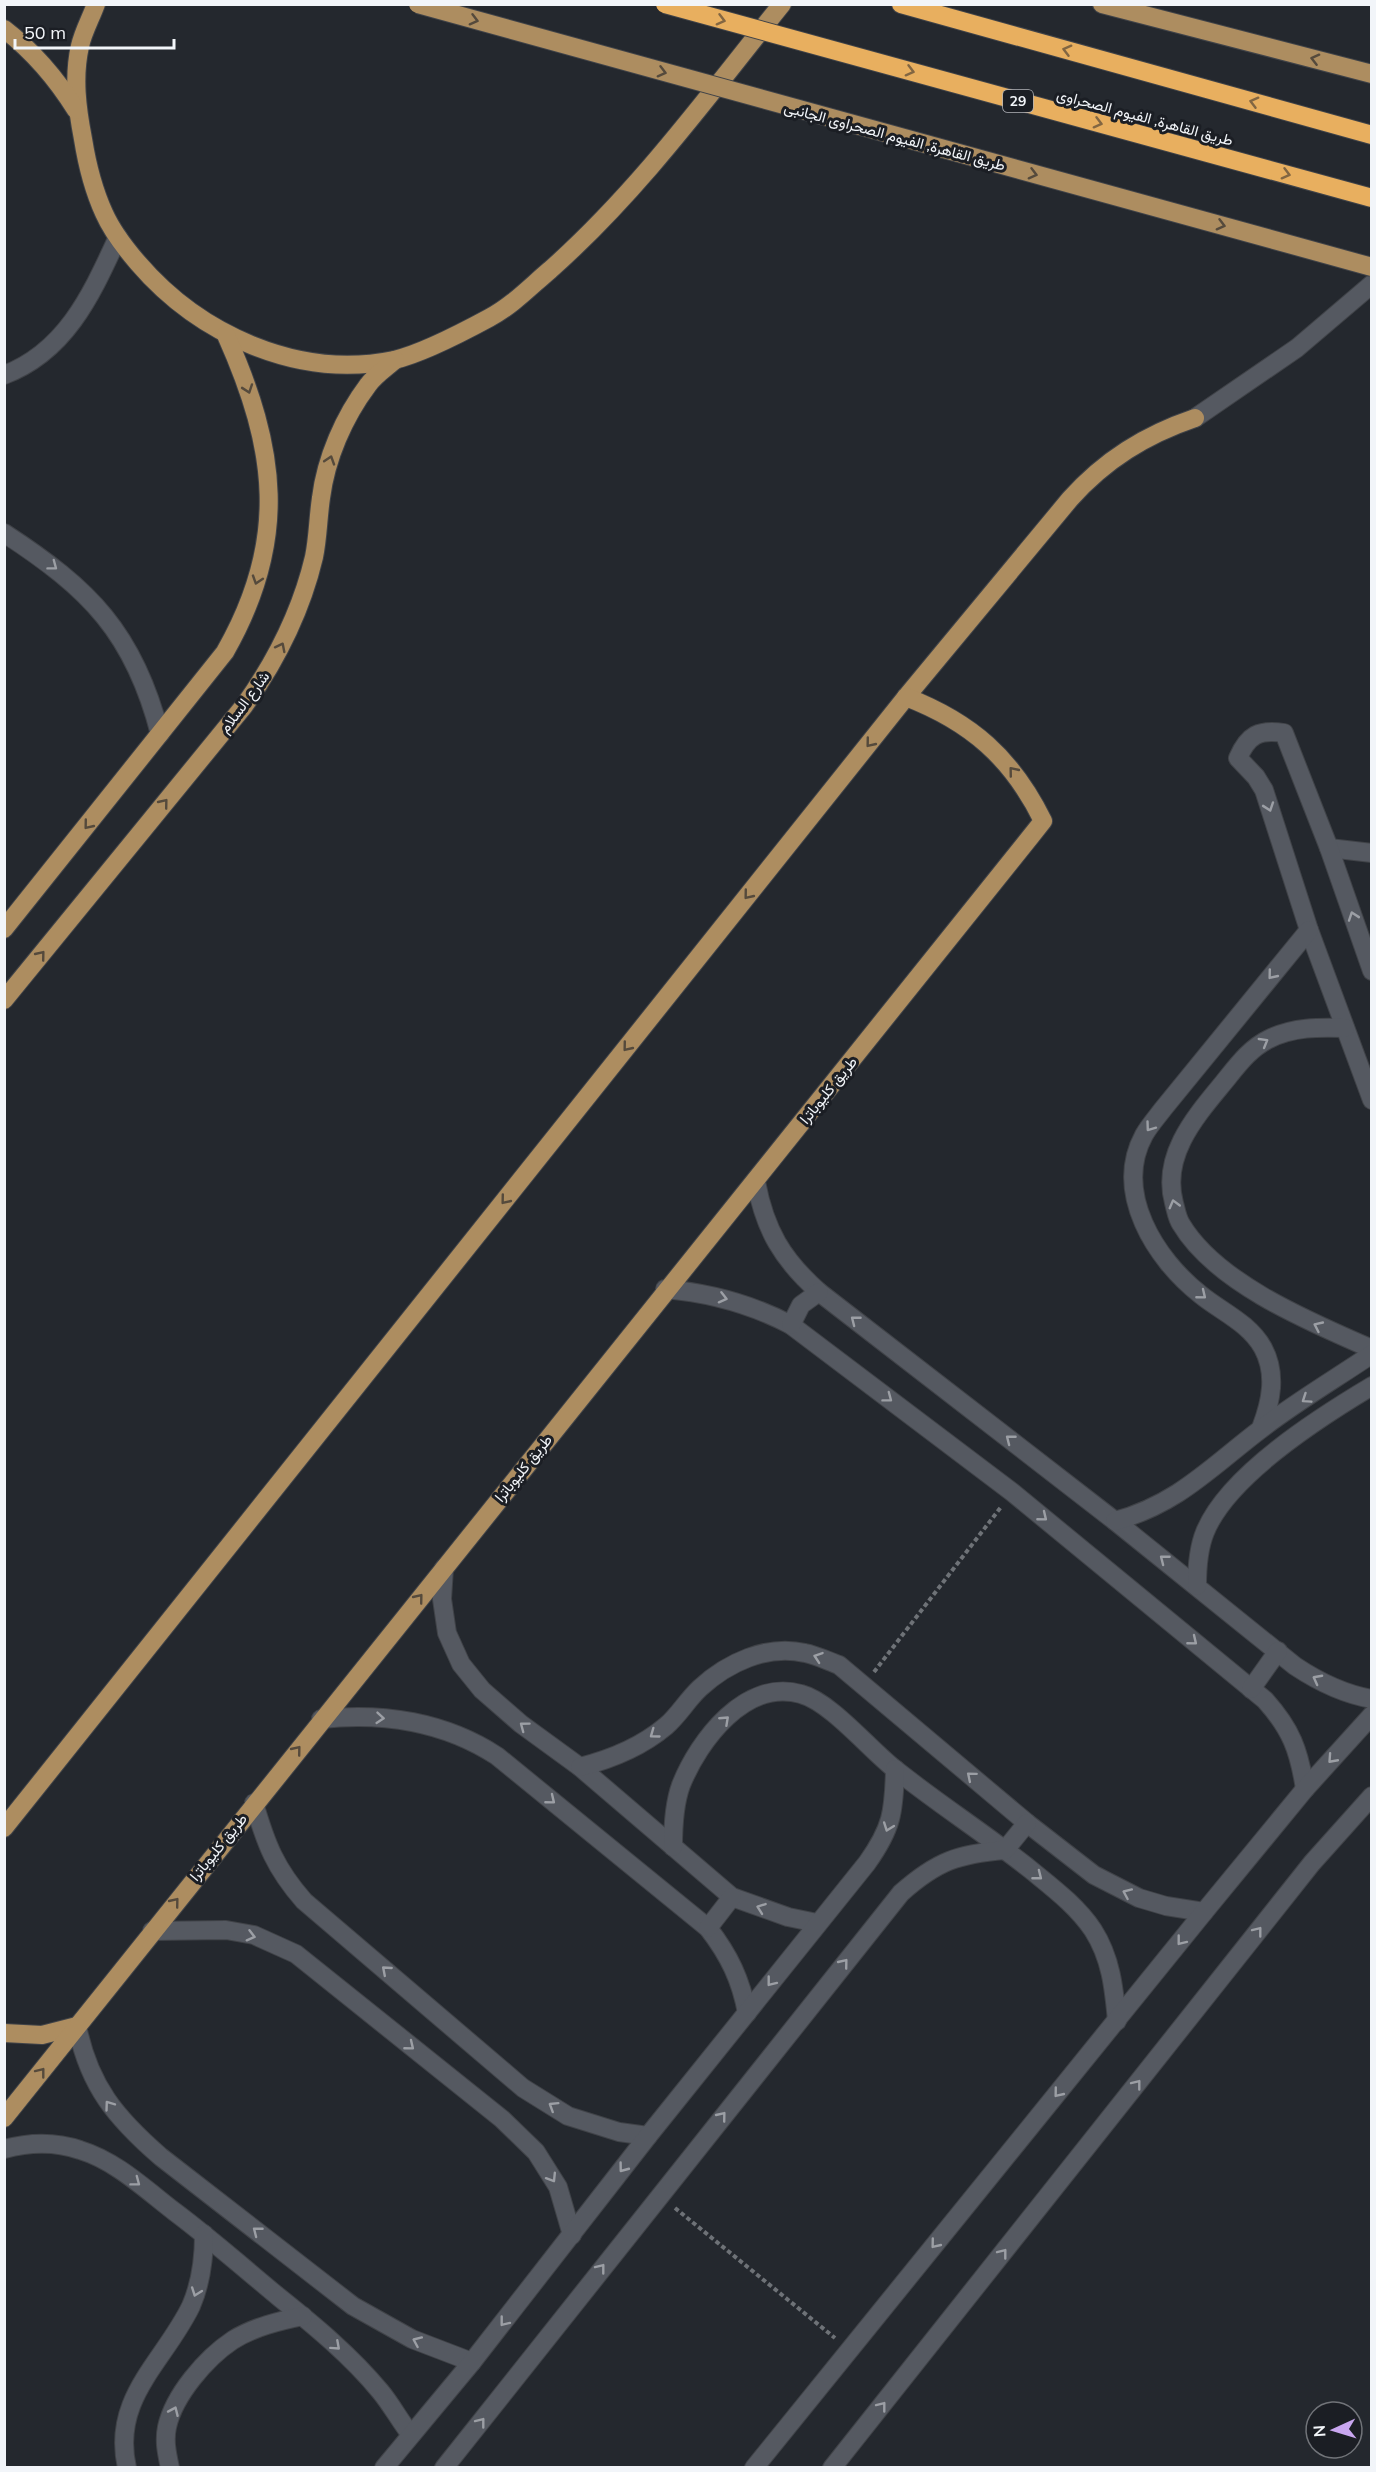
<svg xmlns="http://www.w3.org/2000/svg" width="1376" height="2472" viewBox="0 0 1376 2472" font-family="Mulish,Vazirmatn,sans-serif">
	<rect width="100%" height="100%" fill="#24282e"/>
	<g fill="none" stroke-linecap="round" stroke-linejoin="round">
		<defs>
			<g id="minor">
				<path d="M4 375C67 351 92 293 118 237"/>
				<polyline points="1195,418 1297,348 1372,284"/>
				<path d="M4 533C90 589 134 633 160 734"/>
				<polyline points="1329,848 1372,853"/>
				<path d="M1372 971 1329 848 1284 733C1259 729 1248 735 1238 758L1256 777 1264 790 1309 930 1372 1100"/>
				<path d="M1345 1028C1319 1027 1293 1027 1269 1039 1250 1048 1237 1066 1224 1082 1196 1116 1161 1155 1174 1203 1176 1210 1177 1218 1181 1224 1216 1283 1310 1322 1372 1349"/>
				<path d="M756 1182C765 1230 782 1259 819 1292L1115 1521 1295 1666C1319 1682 1343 1694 1372 1699"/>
				<path d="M665 1289C711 1293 751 1304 791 1325L1012 1492 1265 1700C1291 1729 1299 1750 1305 1789"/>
				<polyline points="791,1325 801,1305 819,1292"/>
				<path d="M1261 1428C1271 1402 1277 1374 1263 1348 1249 1323 1222 1312 1201 1295 1155 1259 1113 1192 1144 1135 1149 1126 1157 1117 1163 1109L1309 930"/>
				<path d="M1115 1521C1178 1504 1212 1466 1261 1429 1296 1402 1335 1379 1372 1354"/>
				<polyline points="444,1568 442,1599 447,1633 461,1664 482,1690 521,1724 580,1767 732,1897 788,1917 817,1923"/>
				<path d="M1197 1586C1197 1567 1198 1549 1205 1532 1228 1475 1320 1417 1372 1386"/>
				<polyline points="1251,1689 1278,1651"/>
				<path d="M321 1719C383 1712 445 1722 497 1756L708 1928C729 1955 741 1980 747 2013"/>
				<path d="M580 1767C612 1759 641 1747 666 1726 679 1715 687 1700 700 1688 727 1663 767 1644 805 1653 816 1655 828 1661 839 1665L1027 1823 1094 1875 1139 1898 1166 1906 1204 1912"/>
				<path d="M254 1803C266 1844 275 1868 304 1901L523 2088 568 2116 619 2132 648 2136"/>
				<path d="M673 1847C673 1826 674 1804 681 1785 699 1740 746 1678 801 1694 831 1702 870 1750 896 1770 940 1805 987 1835 1031 1870 1053 1888 1077 1906 1093 1930 1111 1958 1114 1988 1117 2021"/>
				<polyline points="708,1928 732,1897"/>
				<polyline points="152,1931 226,1930 254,1935 296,1954 502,2119 536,2152 558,2187 572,2235"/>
				<path d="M77 2026C89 2086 116 2118 161 2157L353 2306 412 2339 472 2362"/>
				<path d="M4 2149C30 2142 54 2141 80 2150 116 2161 145 2189 175 2212 211 2239 245 2269 280 2298 315 2326 351 2356 380 2391 391 2404 400 2421 411 2435"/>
				<path d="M127 2468C111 2398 164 2362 191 2306 201 2283 204 2259 204 2234"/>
				<path d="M170 2468C167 2454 164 2441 167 2427 174 2395 206 2358 233 2340 254 2327 279 2321 303 2316"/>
				<path d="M384 2468 472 2362 648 2136 867 1863C892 1828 894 1812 895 1769"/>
				<path d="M444 2468 901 1893C937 1861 958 1854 1005 1850L1027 1823"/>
				<polyline points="754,2468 1204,1912 1305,1789 1372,1715"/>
				<polyline points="832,2468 1312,1863 1372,1796"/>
			</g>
			<g id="major">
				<path d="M96 4C91 18 83 32 80 46 73 77 77 108 83 139 87 164 93 189 104 213 112 231 125 248 138 263 199 334 298 380 394 360 420 354 465 331 489 318 512 306 531 286 550 270 638 192 708 96 782 4"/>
				<polyline points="1102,4 1372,74"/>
				<path d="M4 29C34 52 56 78 76 110"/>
				<path d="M4 929 225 652C289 540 277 449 226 335"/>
				<path d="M4 1000 244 706C276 661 301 612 314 557 318 538 318 518 321 498 326 458 344 417 368 385 375 375 386 368 395 360"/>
				<path d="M4 1828 906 697 1070 499C1105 460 1145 435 1195 418"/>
				<polyline points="4,2033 42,2035 77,2026"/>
				<path d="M4 2118C348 1683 698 1254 1043 821 1012 758 971 722 906 697"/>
			</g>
			<polyline id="highway" points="901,4 1372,135"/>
		</defs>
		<use href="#minor" stroke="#404348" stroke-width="20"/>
		<use href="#major" stroke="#404348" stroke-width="20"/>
		<use href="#highway" stroke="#404348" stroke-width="20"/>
		<g stroke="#6e7277" stroke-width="4" stroke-dasharray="4.5 3" stroke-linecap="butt">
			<polyline points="874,1672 1001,1507"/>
			<polyline points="675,2208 835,2338"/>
		</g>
		<use href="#minor" stroke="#555961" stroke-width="18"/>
		<use href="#major" stroke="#ad8d60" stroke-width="18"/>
		<use href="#highway" stroke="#e8af5f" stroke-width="18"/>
		<defs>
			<polyline id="major-bridge" points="418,4 1372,267"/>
			<polyline id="highway-bridge" points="665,4 1372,198"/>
		</defs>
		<use href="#major-bridge" stroke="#404348" stroke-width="20" stroke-linecap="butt"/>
		<use href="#highway-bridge" stroke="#404348" stroke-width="20" stroke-linecap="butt"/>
		<use href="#major-bridge" stroke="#ad8d60" stroke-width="18"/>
		<use href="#highway-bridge" stroke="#e8af5f" stroke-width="18"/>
	</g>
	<defs><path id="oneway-chevron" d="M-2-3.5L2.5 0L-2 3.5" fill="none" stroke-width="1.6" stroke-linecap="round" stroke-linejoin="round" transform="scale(1.5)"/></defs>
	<g stroke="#554a3c">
		<use href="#oneway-chevron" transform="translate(474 20) rotate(15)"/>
		<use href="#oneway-chevron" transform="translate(1315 59) rotate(-166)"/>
		<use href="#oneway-chevron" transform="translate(662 72) rotate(15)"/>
		<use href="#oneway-chevron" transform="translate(1033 174) rotate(15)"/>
		<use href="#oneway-chevron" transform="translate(1221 225) rotate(15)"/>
		<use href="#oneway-chevron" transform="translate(248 389) rotate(71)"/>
		<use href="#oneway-chevron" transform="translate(330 460) rotate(-72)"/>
		<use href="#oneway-chevron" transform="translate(257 580) rotate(108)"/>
		<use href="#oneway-chevron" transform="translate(281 647) rotate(-63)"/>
		<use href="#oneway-chevron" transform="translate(870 743) rotate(129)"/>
		<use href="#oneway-chevron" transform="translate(1013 771) rotate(-129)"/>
		<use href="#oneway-chevron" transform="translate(164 803) rotate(-51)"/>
		<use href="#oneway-chevron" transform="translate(88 825) rotate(129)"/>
		<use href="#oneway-chevron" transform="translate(748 895) rotate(129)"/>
		<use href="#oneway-chevron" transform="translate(41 955) rotate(-51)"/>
		<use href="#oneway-chevron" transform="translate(627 1047) rotate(129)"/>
		<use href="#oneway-chevron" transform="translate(505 1200) rotate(129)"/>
		<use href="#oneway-chevron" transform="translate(419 1598) rotate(-51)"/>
		<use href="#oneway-chevron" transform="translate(297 1750) rotate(-51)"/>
		<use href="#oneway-chevron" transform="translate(175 1902) rotate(-51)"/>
		<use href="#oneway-chevron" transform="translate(41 2072) rotate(-52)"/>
	</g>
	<g stroke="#826642">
		<use href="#oneway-chevron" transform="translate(721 20) rotate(15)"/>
		<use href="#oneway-chevron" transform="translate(1067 50) rotate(-165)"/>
		<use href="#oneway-chevron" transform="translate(910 71) rotate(15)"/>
		<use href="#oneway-chevron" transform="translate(1254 102) rotate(-165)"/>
		<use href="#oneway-chevron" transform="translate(1098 123) rotate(15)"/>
		<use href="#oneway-chevron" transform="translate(1286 174) rotate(15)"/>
	</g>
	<g stroke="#9c9fa5">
		<use href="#oneway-chevron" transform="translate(53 566) rotate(37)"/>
		<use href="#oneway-chevron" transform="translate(1269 807) rotate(71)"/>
		<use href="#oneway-chevron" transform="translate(1353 916) rotate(-109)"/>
		<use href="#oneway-chevron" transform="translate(1272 975) rotate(129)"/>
		<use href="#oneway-chevron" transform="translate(1264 1042) rotate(-30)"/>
		<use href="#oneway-chevron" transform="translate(1150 1127) rotate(126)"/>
		<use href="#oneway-chevron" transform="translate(1174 1204) rotate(-105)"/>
		<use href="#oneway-chevron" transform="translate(1202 1295) rotate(39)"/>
		<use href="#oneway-chevron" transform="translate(723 1298) rotate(14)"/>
		<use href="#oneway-chevron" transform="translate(855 1320) rotate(-142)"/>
		<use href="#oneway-chevron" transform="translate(1318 1326) rotate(-155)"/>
		<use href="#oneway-chevron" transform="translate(888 1398) rotate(37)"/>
		<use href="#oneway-chevron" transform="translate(1306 1399) rotate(146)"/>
		<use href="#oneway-chevron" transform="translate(1010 1439) rotate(-142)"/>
		<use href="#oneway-chevron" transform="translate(1043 1517) rotate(39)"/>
		<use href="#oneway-chevron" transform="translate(1164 1559) rotate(-142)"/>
		<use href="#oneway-chevron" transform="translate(1193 1641) rotate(39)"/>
		<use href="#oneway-chevron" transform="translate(818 1657) rotate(-161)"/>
		<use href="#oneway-chevron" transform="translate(1317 1679) rotate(-152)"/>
		<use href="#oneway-chevron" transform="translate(380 1718) rotate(5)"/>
		<use href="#oneway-chevron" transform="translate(725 1720) rotate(-43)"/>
		<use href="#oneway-chevron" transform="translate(524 1726) rotate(-143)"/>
		<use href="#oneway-chevron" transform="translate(654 1734) rotate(144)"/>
		<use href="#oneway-chevron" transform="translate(1332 1759) rotate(132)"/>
		<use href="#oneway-chevron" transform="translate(971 1776) rotate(-140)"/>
		<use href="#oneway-chevron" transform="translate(551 1800) rotate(39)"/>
		<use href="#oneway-chevron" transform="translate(888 1827) rotate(110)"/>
		<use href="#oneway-chevron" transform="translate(1038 1876) rotate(38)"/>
		<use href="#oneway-chevron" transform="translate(1127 1893) rotate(-156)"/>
		<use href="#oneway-chevron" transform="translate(761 1908) rotate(-160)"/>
		<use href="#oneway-chevron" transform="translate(1258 1931) rotate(-52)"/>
		<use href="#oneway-chevron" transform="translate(251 1936) rotate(15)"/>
		<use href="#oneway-chevron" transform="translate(1181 1941) rotate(128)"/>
		<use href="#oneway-chevron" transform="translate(844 1963) rotate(-51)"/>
		<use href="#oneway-chevron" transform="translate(386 1970) rotate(-139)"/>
		<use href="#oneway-chevron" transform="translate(771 1982) rotate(128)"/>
		<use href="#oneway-chevron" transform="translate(410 2046) rotate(39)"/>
		<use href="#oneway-chevron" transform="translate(1137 2084) rotate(-52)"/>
		<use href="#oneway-chevron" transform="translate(1058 2093) rotate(129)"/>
		<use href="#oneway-chevron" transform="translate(109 2105) rotate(-126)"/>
		<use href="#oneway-chevron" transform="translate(553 2106) rotate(-148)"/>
		<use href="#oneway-chevron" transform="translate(722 2116) rotate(-51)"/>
		<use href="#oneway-chevron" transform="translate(623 2168) rotate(127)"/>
		<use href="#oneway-chevron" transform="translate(552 2178) rotate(58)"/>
		<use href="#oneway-chevron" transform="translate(136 2182) rotate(37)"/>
		<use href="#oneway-chevron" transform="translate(257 2231) rotate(-142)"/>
		<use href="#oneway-chevron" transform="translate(935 2244) rotate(129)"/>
		<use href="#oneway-chevron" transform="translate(1003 2253) rotate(-52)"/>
		<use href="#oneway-chevron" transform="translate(601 2268) rotate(-52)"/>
		<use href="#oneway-chevron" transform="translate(196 2292) rotate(110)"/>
		<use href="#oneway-chevron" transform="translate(504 2322) rotate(128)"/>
		<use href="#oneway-chevron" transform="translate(417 2341) rotate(-156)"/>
		<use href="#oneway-chevron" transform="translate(336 2346) rotate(42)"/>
		<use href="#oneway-chevron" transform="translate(882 2406) rotate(-52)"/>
		<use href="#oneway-chevron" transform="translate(174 2411) rotate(-66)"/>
		<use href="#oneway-chevron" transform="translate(481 2422) rotate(-52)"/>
	</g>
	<g text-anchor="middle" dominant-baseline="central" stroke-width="6" stroke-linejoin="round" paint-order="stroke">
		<rect fill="#1b1e24" stroke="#b2b4b9" stroke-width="1.5" x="1003" y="90" width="30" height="22" rx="4.5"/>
		<g font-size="14" font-weight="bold" fill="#f2f5f9">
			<text x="1018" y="101">29</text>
		</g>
		<g font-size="15" fill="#f2f5f9" stroke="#1b1e24">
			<text transform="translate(1145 117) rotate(15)">طريق القاهرة, الفيوم الصحراوى</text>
			<text transform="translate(895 136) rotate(15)">طريق القاهرة, الفيوم الصحراوى الجانبى</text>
			<text transform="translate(244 702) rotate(-53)">شارع السلام</text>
			<text transform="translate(828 1090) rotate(-51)">طريق كليوباترا</text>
			<text transform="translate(523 1468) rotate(-51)">طريق كليوباترا</text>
			<text transform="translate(218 1847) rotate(-51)">طريق كليوباترا</text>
		</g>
	</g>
	<rect width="1376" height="2472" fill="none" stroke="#f2f5f9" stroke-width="12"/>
	<g transform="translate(1334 2430) rotate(266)"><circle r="28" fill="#1b1e24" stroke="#717479" stroke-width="1.5"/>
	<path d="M0-4.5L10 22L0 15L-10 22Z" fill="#c8a6ef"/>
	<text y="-9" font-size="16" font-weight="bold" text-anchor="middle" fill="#f2f5f9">N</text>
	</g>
	<path d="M15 39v9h159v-9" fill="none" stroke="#f2f5f9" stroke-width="3"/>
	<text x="24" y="39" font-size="18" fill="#f2f5f9" stroke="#1b1e24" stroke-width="4.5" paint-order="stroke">50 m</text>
</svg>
